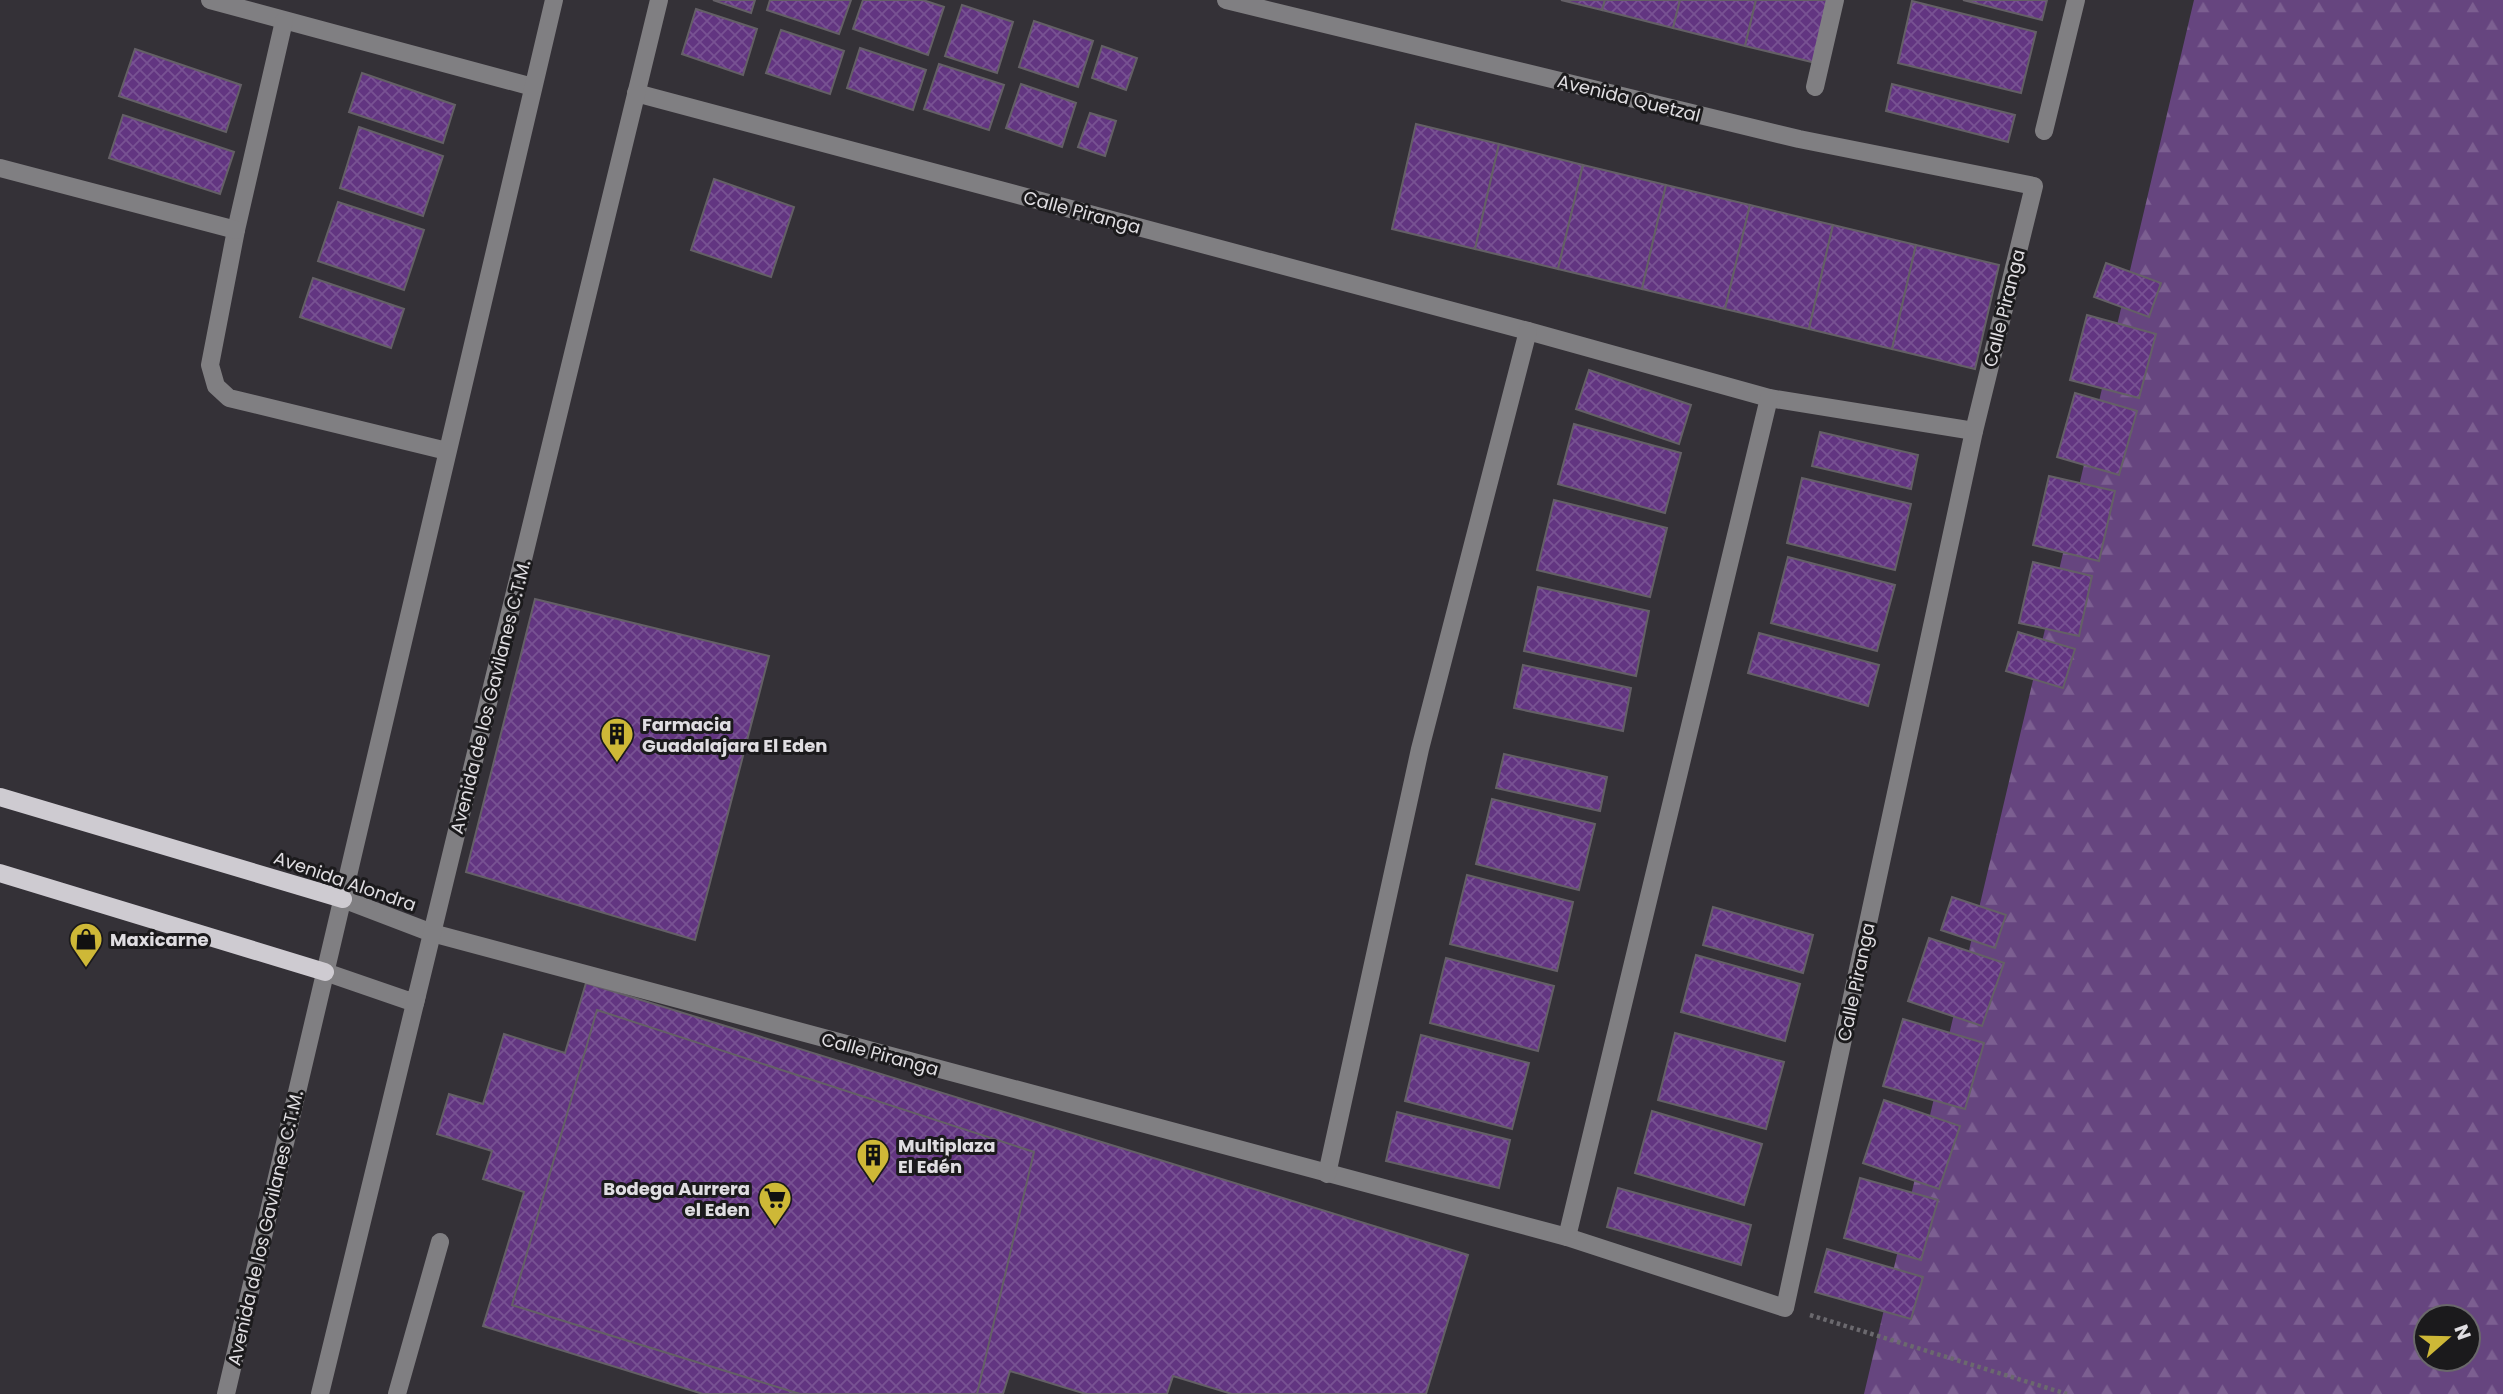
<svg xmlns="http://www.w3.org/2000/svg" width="2503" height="1394" viewBox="0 0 2503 1394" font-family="Poppins,sans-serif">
	<defs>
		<pattern id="forest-firs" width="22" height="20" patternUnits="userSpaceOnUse" patternTransform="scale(1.75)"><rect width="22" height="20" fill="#66457f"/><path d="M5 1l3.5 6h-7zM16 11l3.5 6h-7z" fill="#7c5f91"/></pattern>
		<pattern id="building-cross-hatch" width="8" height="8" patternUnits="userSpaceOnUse" patternTransform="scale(1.75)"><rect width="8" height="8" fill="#623581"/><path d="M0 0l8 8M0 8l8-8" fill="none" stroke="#785293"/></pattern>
	</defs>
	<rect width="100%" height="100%" fill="#343137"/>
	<path fill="url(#forest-firs)" fill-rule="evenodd" d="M2194 0H2503V1394H1864ZM2426 1317H2468V1359H2426Z"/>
	<g fill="url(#building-cross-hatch)" stroke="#646066" stroke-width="2">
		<polygon points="713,0 755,0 751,13"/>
		<polygon points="770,0 851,0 839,34 767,10"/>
		<polygon points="863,0 923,0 944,7 928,55 853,29"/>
		<polygon points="1561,0 1605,0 1602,10"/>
		<polygon points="1605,0 1680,0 1673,28 1602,10"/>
		<polygon points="1680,0 1756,0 1745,46 1673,28"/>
		<polygon points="1756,0 1832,0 1816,63 1745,46"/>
		<polygon points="1963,0 2047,0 2042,20"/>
		<polygon points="1912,1 2036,32 2021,93 1898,63"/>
		<polygon points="962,5 1013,22 997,73 945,56"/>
		<polygon points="696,9 757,29 743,75 682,54"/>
		<polygon points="1034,21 1093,41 1078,87 1019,67"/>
		<polygon points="781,30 844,51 830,94 766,73"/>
		<polygon points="1102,46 1137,58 1126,90 1092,78"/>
		<polygon points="860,48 926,70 913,110 847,88"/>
		<polygon points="135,49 241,85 226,132 119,96"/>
		<polygon points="939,64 1004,85 989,130 924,109"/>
		<polygon points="362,73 455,105 443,143 349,112"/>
		<polygon points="1021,84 1076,103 1062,147 1006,128"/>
		<polygon points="1892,84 2015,115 2008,142 1886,111"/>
		<polygon points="1090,113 1116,121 1105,156 1078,147"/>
		<polygon points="123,115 234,152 220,194 109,158"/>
		<polygon points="1416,124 1499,144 1475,249 1392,229"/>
		<polygon points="359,127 443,156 423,216 340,188"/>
		<polygon points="1499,144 1583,165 1558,269 1475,249"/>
		<polygon points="1583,165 1666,185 1642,289 1558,269"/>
		<polygon points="714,179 794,207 771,277 691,250"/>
		<polygon points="1666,185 1750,205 1725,309 1642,289"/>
		<polygon points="338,202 424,230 404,290 318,261"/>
		<polygon points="1750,205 1833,225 1809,329 1725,309"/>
		<polygon points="1833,225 1916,245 1892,349 1809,329"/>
		<polygon points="1916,245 1999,265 1975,369 1892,349"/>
		<polygon points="2106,263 2161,283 2149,317 2094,297"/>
		<polygon points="313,278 404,309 391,348 300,317"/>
		<polygon points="2087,315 2156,334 2139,398 2070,380"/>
		<polygon points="1589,370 1691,405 1679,444 1576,409"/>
		<polygon points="2075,393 2137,411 2119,475 2057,457"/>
		<polygon points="1574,424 1681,453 1665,513 1558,484"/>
		<polygon points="1820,432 1918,455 1911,489 1812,466"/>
		<polygon points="2049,476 2115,491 2099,561 2033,545"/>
		<polygon points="1802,478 1911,504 1895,570 1787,543"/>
		<polygon points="1554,500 1667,528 1650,597 1537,570"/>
		<polygon points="1788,557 1895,585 1877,651 1771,623"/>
		<polygon points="2033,562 2092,576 2079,636 2019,623"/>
		<polygon points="1538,587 1649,611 1636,676 1524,651"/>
		<polygon points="535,599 769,656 695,940 466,872"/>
		<polygon points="2018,632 2075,649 2063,688 2006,671"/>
		<polygon points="1759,633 1879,665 1868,706 1748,673"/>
		<polygon points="1523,665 1631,688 1623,731 1514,708"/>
		<polygon points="1504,754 1607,777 1600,811 1496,788"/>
		<polygon points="1492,799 1595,824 1579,890 1476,864"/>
		<polygon points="1467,875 1573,902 1557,971 1450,944"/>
		<polygon points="1952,897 2006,915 1995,948 1941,930"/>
		<polygon points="1713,907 1813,935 1803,973 1703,945"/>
		<polygon points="1929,938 2004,963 1982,1026 1908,1001"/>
		<polygon points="1696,955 1800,984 1785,1041 1681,1012"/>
		<polygon points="1446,958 1554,986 1538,1051 1430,1023"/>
		<polygon points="586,983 1468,1255 1426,1394 1232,1394 1173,1376 1167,1394 1086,1394 1010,1371 1003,1394 703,1394 483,1326 524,1192 483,1179 492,1151 437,1134 449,1094 483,1104 504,1034 565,1053"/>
		<polygon points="597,1010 1034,1152 977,1394 800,1394 512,1305"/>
		<polygon points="1903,1019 1984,1043 1965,1109 1883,1086"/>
		<polygon points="1675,1033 1784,1062 1766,1129 1658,1100"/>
		<polygon points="1421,1035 1529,1063 1512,1129 1405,1101"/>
		<polygon points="1884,1100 1960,1126 1939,1189 1863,1163"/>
		<polygon points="1652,1111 1762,1144 1744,1205 1635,1173"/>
		<polygon points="1397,1112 1510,1140 1499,1188 1386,1161"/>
		<polygon points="1860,1178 1938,1200 1921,1260 1844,1238"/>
		<polygon points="1618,1188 1751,1225 1741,1265 1607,1227"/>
		<polygon points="1827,1249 1923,1277 1911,1319 1815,1292"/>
	</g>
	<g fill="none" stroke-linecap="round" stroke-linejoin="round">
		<polyline stroke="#6b696e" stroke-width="4.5" stroke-dasharray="3.5 3.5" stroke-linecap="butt" points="1810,1315 2067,1394"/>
		<g stroke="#807f82" stroke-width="18">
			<polyline points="210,0 533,87"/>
			<polyline points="284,21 236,230 210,365 216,386 229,398 447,451"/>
			<polyline points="1815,87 1835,0"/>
			<polyline points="636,93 1528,331 1769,398 1974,431"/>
			<polyline points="2044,131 2076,0"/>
			<polyline points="0,168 236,230"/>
			<polyline points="343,899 432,933 1567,1237 1785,1308 1974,431 2034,186 1799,139 1226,0"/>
			<polyline points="325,972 415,1003 417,994"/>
			<polyline points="1327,1174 1420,749 1528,331"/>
			<polyline points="1567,1237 1769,398"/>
			<polyline points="226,1394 554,0"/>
			<polyline points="320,1394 659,0"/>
			<polyline points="397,1394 440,1242"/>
		</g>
		<g stroke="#cecbd1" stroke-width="18">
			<polyline points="0,797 343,899"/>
			<polyline points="0,873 325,972"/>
		</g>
	</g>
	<defs>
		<symbol id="building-pin" viewBox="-11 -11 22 30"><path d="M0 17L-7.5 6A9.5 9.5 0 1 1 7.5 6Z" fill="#ceb837" stroke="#1b1a1c"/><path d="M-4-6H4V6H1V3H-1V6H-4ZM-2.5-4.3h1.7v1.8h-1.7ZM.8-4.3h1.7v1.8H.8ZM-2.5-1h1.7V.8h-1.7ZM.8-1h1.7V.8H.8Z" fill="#111"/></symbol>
		<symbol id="shop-pin" viewBox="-11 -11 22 30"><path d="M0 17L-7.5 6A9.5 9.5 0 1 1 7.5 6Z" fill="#ceb837" stroke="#1b1a1c"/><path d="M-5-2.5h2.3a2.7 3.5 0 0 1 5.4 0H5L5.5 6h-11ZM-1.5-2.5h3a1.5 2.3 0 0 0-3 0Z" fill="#111"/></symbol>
		<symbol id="supermarket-pin" viewBox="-11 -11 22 30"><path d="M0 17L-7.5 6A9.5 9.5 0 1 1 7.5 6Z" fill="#ceb837" stroke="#1b1a1c"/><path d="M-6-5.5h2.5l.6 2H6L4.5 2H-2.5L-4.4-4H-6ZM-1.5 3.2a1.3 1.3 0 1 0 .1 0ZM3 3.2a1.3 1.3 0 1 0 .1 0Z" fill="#111"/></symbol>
	</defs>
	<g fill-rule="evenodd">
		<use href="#building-pin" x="598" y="715" width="38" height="52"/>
		<use href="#shop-pin" x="67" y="920" width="38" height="52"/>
		<use href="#building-pin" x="854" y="1136" width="38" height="52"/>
		<use href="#supermarket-pin" x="756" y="1179" width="38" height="52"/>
	</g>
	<g text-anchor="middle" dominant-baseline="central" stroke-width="6" stroke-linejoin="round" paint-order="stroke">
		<g font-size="18" fill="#e0dee2" stroke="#1b1a1c">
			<text transform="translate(1629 98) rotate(14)">Avenida Quetzal</text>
			<text transform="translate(1082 212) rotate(15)">Calle Piranga</text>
			<text transform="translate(2004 308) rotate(-76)">Calle Piranga</text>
			<text transform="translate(490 697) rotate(-76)">Avenida de los Gavilanes C.T.M.</text>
			<text transform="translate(345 881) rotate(19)">Avenida Alondra</text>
			<text transform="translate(1856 982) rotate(-78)">Calle Piranga</text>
			<text transform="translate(880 1054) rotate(15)">Calle Piranga</text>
			<text transform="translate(265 1228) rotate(-77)">Avenida de los Gavilanes C.T.M.</text>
		</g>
		<g font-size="18" font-weight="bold" fill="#e0dee2" stroke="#1b1a1c" text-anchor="start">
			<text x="642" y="724">Farmacia<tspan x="642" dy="21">Guadalajara El Eden</tspan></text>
			<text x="110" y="939">Maxicarne</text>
			<text x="898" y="1145">Multiplaza<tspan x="898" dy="21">El Edén</tspan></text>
			<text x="750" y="1188" text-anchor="end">Bodega Aurrera<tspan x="750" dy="21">el Eden</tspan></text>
		</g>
	</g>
	<g transform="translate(2447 1338) rotate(70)"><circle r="33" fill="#1b1a1c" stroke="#6a686b" stroke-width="2"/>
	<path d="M0-5L12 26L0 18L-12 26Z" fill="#ceb837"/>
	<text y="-10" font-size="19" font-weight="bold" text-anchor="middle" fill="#e0dee2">N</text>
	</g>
</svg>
